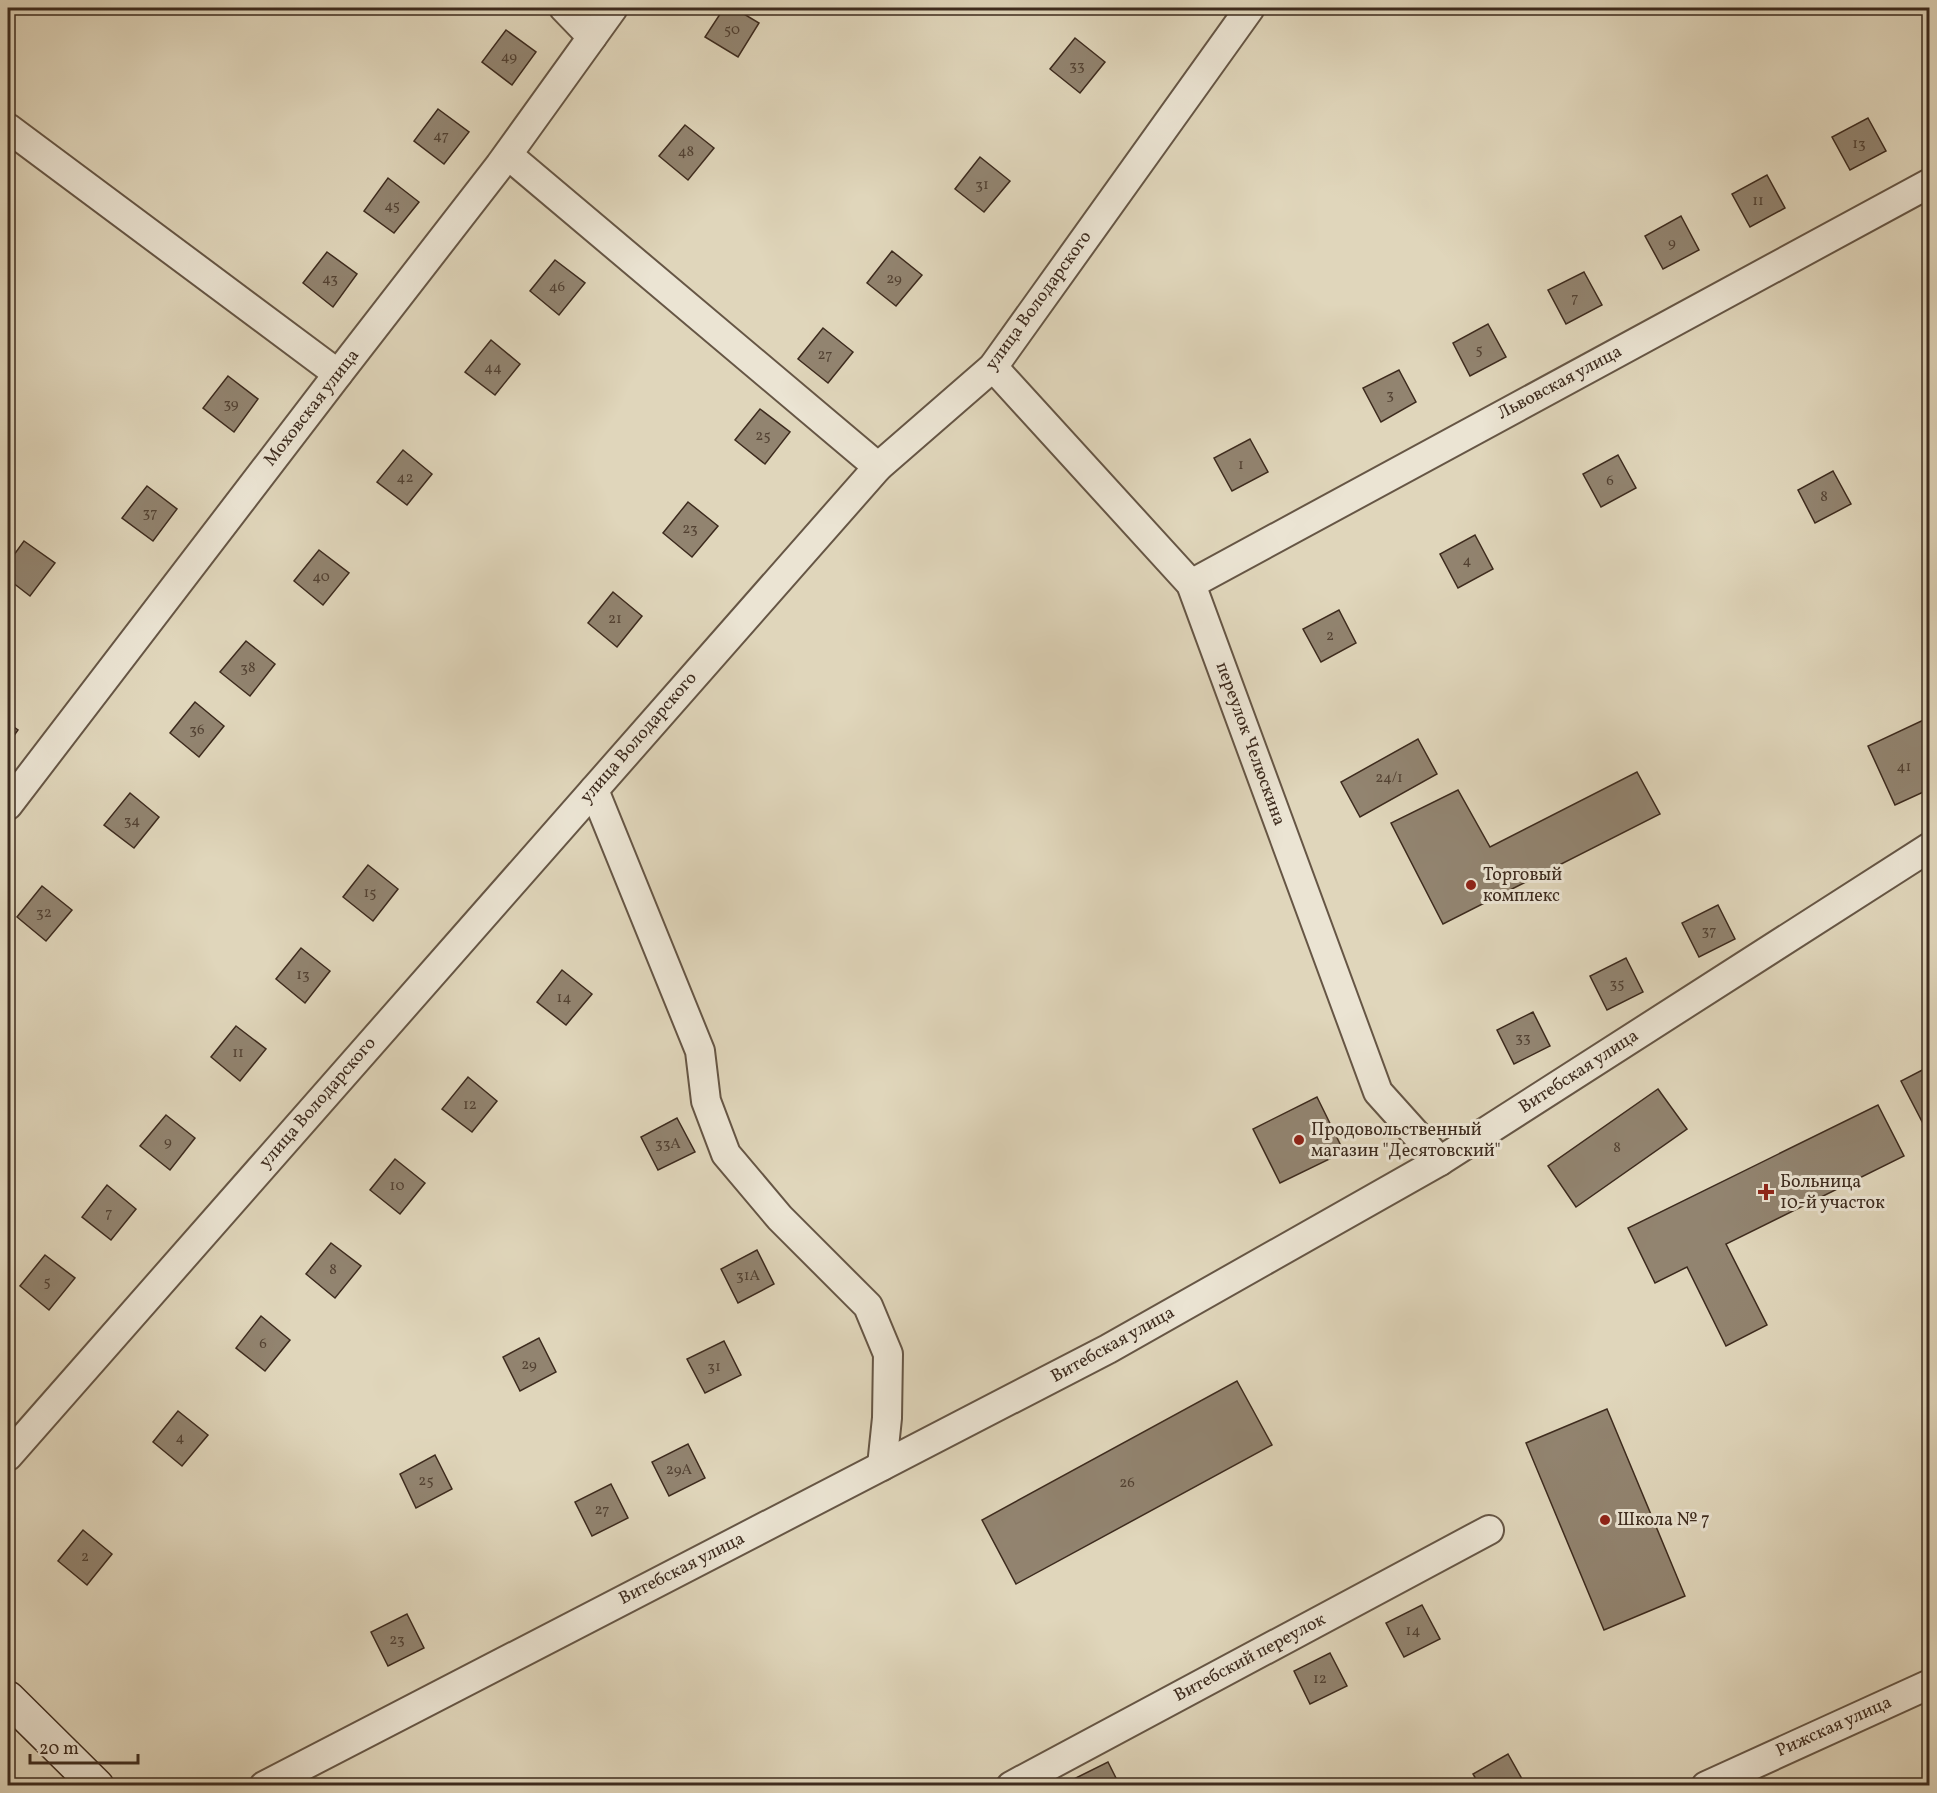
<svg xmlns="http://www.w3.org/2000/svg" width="1937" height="1793" viewBox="0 0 1937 1793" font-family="Vollkorn,serif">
	<rect width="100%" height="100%" fill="#e0d6bb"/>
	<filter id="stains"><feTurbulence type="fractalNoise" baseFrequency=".00333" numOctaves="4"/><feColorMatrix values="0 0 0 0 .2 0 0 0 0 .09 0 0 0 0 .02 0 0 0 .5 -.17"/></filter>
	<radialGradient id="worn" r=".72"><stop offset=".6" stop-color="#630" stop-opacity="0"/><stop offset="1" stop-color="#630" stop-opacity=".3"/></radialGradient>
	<g fill="#928470" stroke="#3d2b1e" stroke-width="1.5">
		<polygon points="724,8 734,8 759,23 738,57 705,37"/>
		<polygon points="506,30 536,52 512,85 482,62"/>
		<polygon points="1075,38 1105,62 1080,93 1050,69"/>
		<polygon points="438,109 469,132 444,164 414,141"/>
		<polygon points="1868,118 1886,151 1850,170 1832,137"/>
		<polygon points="685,125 714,148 688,180 659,156"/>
		<polygon points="980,157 1010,181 984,212 955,189"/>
		<polygon points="1767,175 1785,208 1750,227 1732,194"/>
		<polygon points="388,178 419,202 394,233 364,211"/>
		<polygon points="1681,216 1699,250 1663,269 1645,236"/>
		<polygon points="892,251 922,275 896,306 867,283"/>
		<polygon points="327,252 357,274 333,307 303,283"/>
		<polygon points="555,260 585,283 559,315 530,291"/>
		<polygon points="1584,272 1602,305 1566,324 1548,290"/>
		<polygon points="1488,324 1506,357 1470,376 1453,343"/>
		<polygon points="823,328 853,352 828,383 798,359"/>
		<polygon points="491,340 520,364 495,395 465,372"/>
		<polygon points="1399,370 1416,402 1381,422 1363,388"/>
		<polygon points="228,376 258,399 234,432 203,408"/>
		<polygon points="760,409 790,432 765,464 735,440"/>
		<polygon points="1250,439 1268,472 1232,491 1214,458"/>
		<polygon points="403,450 432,474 407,505 377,482"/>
		<polygon points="1618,455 1636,488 1601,507 1583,474"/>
		<polygon points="1833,471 1851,504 1815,523 1798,490"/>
		<polygon points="147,486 177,509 153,541 122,518"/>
		<polygon points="688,502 718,526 692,557 663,533"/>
		<polygon points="1475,535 1493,569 1458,588 1440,554"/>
		<polygon points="24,541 55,563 30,596 8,579 8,563"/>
		<polygon points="319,550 349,573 323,605 294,581"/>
		<polygon points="613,592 642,616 617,647 588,623"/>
		<polygon points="1339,610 1356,643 1321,662 1303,629"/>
		<polygon points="246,641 275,664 250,696 220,672"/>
		<polygon points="195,702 224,726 199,757 170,733"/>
		<polygon points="1930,717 1930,789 1895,805 1868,746"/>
		<polygon points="8,723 18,730 8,744"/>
		<polygon points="1418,739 1437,774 1360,817 1341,782"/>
		<polygon points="1637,772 1660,814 1443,924 1391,823 1458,790 1490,847"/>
		<polygon points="130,793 159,817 134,848 104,825"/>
		<polygon points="368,865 398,889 373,921 343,897"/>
		<polygon points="42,886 72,910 46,941 17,917"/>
		<polygon points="1718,905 1735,939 1699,957 1682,923"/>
		<polygon points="301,948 330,971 305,1003 276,979"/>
		<polygon points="1626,958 1643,992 1607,1010 1590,976"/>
		<polygon points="562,970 592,994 566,1025 537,1002"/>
		<polygon points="1533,1012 1550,1046 1514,1064 1497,1030"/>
		<polygon points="236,1026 266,1049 240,1081 211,1057"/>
		<polygon points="1930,1066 1930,1137 1901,1081"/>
		<polygon points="468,1077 497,1101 472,1132 442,1109"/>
		<polygon points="1658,1089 1687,1129 1576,1207 1548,1166"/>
		<polygon points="1317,1097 1344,1152 1280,1183 1253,1129"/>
		<polygon points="1878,1105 1904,1156 1726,1244 1767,1325 1726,1346 1687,1267 1655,1283 1628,1228"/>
		<polygon points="166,1115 195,1138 170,1170 140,1146"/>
		<polygon points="677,1118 695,1152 658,1170 641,1137"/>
		<polygon points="395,1159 425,1183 400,1214 370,1190"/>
		<polygon points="107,1185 136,1209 111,1240 82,1217"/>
		<polygon points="331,1243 361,1266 335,1298 306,1274"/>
		<polygon points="757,1250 774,1284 738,1303 721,1269"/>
		<polygon points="45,1255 75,1278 49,1310 20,1286"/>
		<polygon points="261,1316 290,1340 265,1371 236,1348"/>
		<polygon points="539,1338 556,1372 520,1391 503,1357"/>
		<polygon points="724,1341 741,1375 705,1393 687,1359"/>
		<polygon points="1237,1381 1272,1445 1016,1584 982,1520"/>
		<polygon points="1607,1409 1685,1596 1604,1630 1526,1443"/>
		<polygon points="178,1411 208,1435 182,1466 153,1442"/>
		<polygon points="688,1444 705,1478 669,1496 652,1462"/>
		<polygon points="435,1455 452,1489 416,1508 400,1474"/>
		<polygon points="611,1484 628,1518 592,1536 575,1502"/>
		<polygon points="83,1530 112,1554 87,1585 58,1561"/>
		<polygon points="1422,1605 1440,1639 1404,1657 1386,1623"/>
		<polygon points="407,1614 424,1648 388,1666 371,1632"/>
		<polygon points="1330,1653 1347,1686 1310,1704 1294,1671"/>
		<polygon points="1508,1754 1526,1786 1480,1786 1473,1774"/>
		<polygon points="1108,1762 1120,1786 1074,1786 1072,1780"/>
	</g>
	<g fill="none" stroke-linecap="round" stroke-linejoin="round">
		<defs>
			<g id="street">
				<polyline points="564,8 592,37"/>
				<polyline points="8,128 338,374"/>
				<polyline points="508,155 878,467"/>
				<polyline points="993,367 1191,584 1378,1092 1440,1161"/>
				<polyline points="1191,584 1930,183"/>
				<polyline points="594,790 700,1051 706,1101 726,1154 780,1218 868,1306 888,1354 887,1418 882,1466"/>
				<polyline points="8,805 338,374 500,165 613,8"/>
				<polyline points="8,1456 878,467 993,367 1250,8"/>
				<polyline points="264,1786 1108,1349 1440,1161 1930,847"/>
				<polyline points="1011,1786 1489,1530"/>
				<polyline points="1706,1786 1930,1684"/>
			</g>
			<polyline id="secondary" points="8,1698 97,1786"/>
		</defs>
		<use href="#street" stroke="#665645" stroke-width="32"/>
		<use href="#secondary" stroke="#3d2b1e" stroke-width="36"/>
		<use href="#street" stroke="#ebe4d3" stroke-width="28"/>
		<use href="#secondary" stroke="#ebe4d3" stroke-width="33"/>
	</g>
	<g fill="#8f2418" stroke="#ebe4d3" stroke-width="2">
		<circle cx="1471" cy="885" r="6"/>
		<circle cx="1299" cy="1140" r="6"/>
		<path d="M1763 1183h6v6h6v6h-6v6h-6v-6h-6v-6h6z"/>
		<circle cx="1605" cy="1520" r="6"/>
	</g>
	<g text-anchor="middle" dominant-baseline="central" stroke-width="6" stroke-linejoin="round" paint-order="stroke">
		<g font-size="15" fill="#524132">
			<text x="732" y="30">50</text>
			<text x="509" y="57">49</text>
			<text x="1077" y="66">33</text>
			<text x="441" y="136">47</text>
			<text x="1859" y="144">13</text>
			<text x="686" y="152">48</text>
			<text x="982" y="185">31</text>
			<text x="1758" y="201">11</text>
			<text x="392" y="206">45</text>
			<text x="1672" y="243">9</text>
			<text x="330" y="279">43</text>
			<text x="894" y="279">29</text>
			<text x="557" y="287">46</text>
			<text x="1575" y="298">7</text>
			<text x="1479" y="350">5</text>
			<text x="825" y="355">27</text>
			<text x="493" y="368">44</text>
			<text x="1390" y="395">3</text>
			<text x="231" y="404">39</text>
			<text x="763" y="436">25</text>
			<text x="1241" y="465">1</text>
			<text x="405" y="478">42</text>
			<text x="1610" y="481">6</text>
			<text x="1824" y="497">8</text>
			<text x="150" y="513">37</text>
			<text x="690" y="529">23</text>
			<text x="1467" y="561">4</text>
			<text x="321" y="577">40</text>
			<text x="615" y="619">21</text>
			<text x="1330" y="636">2</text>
			<text x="248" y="668">38</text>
			<text x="197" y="730">36</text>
			<text x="1904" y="767">41</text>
			<text x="1389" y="778">24/1</text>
			<text x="132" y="821">34</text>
			<text x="370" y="893">15</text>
			<text x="44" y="913">32</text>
			<text x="1709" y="931">37</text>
			<text x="303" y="975">13</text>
			<text x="1617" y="984">35</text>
			<text x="564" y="998">14</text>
			<text x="1523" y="1038">33</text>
			<text x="238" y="1053">11</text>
			<text x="470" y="1105">12</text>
			<text x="168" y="1142">9</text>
			<text x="668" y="1144">33А</text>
			<text x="1617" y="1148">8</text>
			<text x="397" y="1186">10</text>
			<text x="109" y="1213">7</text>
			<text x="333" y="1270">8</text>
			<text x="748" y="1276">31А</text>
			<text x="47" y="1282">5</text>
			<text x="263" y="1344">6</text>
			<text x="529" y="1365">29</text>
			<text x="714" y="1367">31</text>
			<text x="180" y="1438">4</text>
			<text x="679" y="1470">29А</text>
			<text x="426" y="1481">25</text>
			<text x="1127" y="1483">26</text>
			<text x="602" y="1510">27</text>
			<text x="85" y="1557">2</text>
			<text x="1413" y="1631">14</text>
			<text x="397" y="1640">23</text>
			<text x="1320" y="1679">12</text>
		</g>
		<g font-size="18" fill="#3d2b1e" stroke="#ebe4d3">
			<text transform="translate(1039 301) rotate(-54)">улица Володарского</text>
			<text transform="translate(1560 383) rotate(-28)">Львовская улица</text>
			<text transform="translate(312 408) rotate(-52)">Моховская улица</text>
			<text transform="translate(639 738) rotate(-49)">улица Володарского</text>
			<text transform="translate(1250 744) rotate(70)">переулок Челюскина</text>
			<text transform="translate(1579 1072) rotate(-33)">Витебская улица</text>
			<text transform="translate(318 1103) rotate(-49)">улица Володарского</text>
			<text transform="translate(1113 1345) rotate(-29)">Витебская улица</text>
			<text transform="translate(682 1569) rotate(-27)">Витебская улица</text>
			<text transform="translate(1250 1658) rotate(-28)">Витебский переулок</text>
			<text transform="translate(1834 1727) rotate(-24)">Рижская улица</text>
		</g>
		<g font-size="18" fill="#3d2b1e" stroke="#ebe4d3" text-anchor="start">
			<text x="1483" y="875">Торговый<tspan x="1483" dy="21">комплекс</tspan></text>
			<text x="1311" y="1130">Продовольственный<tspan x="1311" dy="21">магазин "Деcятовский"</tspan></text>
			<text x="1780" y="1182">Больница<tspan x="1780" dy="21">10-й участок</tspan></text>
			<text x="1617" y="1520">Школа № 7</text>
		</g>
	</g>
	<rect width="1937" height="1793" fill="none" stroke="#e0d6bb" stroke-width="30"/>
	<rect x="9" y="9" width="1919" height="1775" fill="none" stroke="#3d2b1e" stroke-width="3"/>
	<rect x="15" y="15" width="1907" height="1763" fill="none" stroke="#3d2b1e" stroke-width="1.5"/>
	<path d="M30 1754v9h108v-9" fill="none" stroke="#3d2b1e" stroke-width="3"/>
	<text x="39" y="1754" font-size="18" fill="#3d2b1e" stroke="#ebe4d3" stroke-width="4.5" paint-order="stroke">20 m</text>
	<rect width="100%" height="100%" filter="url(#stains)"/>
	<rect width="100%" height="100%" fill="url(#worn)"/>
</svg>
